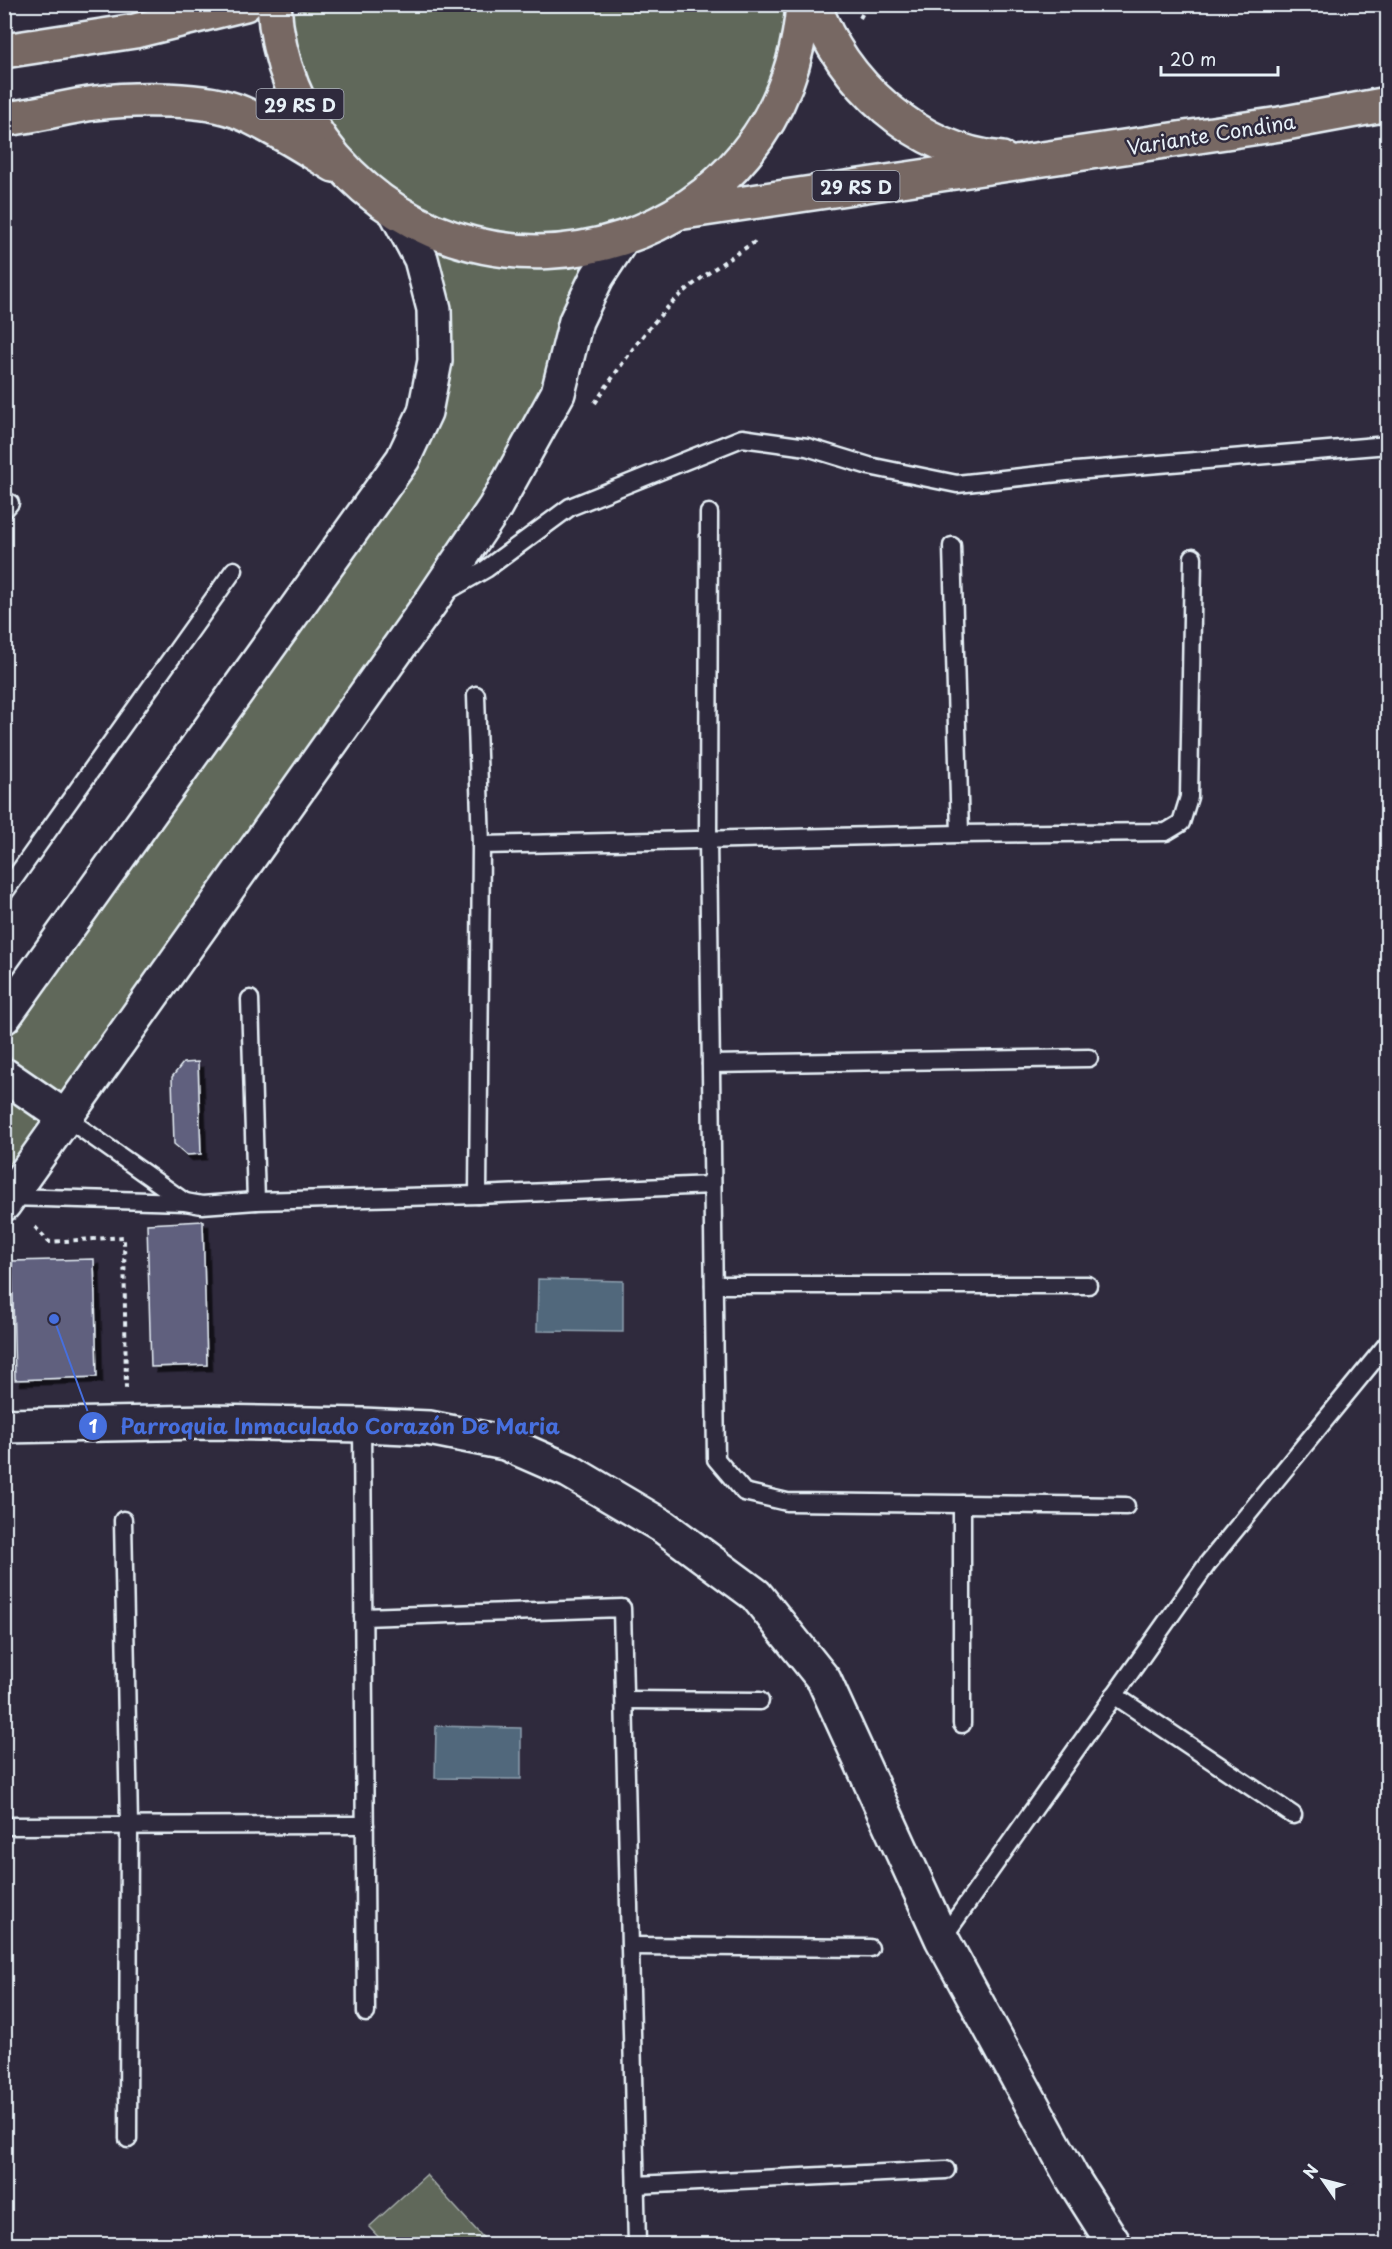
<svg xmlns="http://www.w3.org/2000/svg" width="1392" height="2249" viewBox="0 0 1392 2249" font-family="'Playpen Sans',sans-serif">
	<defs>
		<filter id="shadow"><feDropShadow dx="5.5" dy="5.5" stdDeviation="0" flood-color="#0009"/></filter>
	</defs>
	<rect width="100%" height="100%" fill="#2f2a3d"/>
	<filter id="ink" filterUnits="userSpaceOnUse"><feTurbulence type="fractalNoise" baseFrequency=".0167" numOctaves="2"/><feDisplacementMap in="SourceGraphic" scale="12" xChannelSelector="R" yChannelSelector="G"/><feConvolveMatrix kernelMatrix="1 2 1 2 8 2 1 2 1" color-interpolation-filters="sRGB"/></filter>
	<g filter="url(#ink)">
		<g fill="#60675a" stroke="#a4aca9" stroke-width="1.5">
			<polygon points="325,4 803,5 747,151 622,239 558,393 5,1204 5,1017 425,412 421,259 351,176 275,18"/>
			<polygon points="426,2175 489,2244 385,2244 369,2227"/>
		</g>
		<g fill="#51687c" stroke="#8d9fae" stroke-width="1.5">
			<polygon points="538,1279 623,1281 623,1332 537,1331"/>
			<polygon points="436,1726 521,1728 521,1779 435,1778"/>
		</g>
		<g fill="#60607e" stroke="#e8f1f8" stroke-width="1.5" filter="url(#shadow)">
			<polygon points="198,1062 201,1154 187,1155 174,1144 172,1077 183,1063"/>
			<polygon points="203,1221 207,1365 151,1367 147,1224"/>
			<polygon points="94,1259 97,1377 15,1380 12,1261"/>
		</g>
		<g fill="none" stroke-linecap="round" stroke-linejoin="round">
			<defs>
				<g id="service">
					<polyline points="4,510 10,503"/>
					<polyline points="709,513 708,839 716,1459 744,1492 787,1502 1126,1506"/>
					<polyline points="952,546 960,834"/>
					<polyline points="444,593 486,569 570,507 742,438 807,447 869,466 957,484 1076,471 1388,445"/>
					<polyline points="476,695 481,845 478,1195"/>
					<polyline points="481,845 960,834 1166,832 1181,823 1189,797 1193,557"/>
					<polyline points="4,893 234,570"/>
					<polyline points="250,999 256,1201"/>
					<polyline points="711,1064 1089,1058"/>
					<polyline points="65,1117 185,1202"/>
					<polyline points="9,1197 185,1202 202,1205 256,1201 478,1195 712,1185"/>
					<polyline points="714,1285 1088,1285"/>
					<polyline points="362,1425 366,2013"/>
					<polyline points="123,1520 129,1825 128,2139"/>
					<polyline points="363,1617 622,1608 637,2244"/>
					<polyline points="1114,1695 1293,1815"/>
					<polyline points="625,1700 760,1701"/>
					<polyline points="962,1724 962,1504"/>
					<polyline points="4,1826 365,1825"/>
					<polyline points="942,1939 1208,1563 1388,1343"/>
					<polyline points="630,1946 870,1948"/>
					<polyline points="636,2185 946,2170"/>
				</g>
				<polyline id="minor" points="4,1426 209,1422 362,1425 429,1428 505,1443 569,1471 664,1527 756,1595 824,1680 942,1939 1071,2176 1114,2244"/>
				<g id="secondary">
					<polyline points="4,1017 403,459 425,412 435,361 434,309 421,259 396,212"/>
					<polyline points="4,1075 65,1117"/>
					<polyline points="4,1204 433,599 495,507 558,393 576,321 597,277 622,239"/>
				</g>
				<g id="trunk">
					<path d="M274 4C277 60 299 116 335 158 492 339 787 242 803 4"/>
					<path d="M814 4C842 83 916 151 1002 159"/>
					<polyline points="4,51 135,31 245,4"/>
					<path d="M4 119C35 116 65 107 95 103 134 98 206 97 242 113 274 127 304 147 334 165"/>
					<polyline points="684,212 1280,124 1388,104"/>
				</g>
			</defs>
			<use href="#service" stroke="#e8f1f8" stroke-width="21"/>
			<use href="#minor" stroke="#e8f1f8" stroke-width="38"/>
			<use href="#secondary" stroke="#e8f1f8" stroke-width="38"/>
			<use href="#trunk" stroke="#e8f1f8" stroke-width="38"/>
			<g stroke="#e8f1f8" stroke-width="4" stroke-dasharray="4.5 4.5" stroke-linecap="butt">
				<polyline points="860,18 868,4"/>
				<path d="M595 403C618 370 640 336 668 307 691 283 729 258 758 240"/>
				<polyline points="35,1227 49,1242 124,1237 126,1389"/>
			</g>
			<use href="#service" stroke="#2f2a3d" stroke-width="16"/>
			<use href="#minor" stroke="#2f2a3d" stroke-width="33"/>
			<use href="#secondary" stroke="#2f2a3d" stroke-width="33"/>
			<use href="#trunk" stroke="#776864" stroke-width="33"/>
		</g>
	</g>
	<g text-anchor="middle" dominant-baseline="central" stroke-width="5" stroke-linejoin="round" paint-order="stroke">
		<g fill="#2f2a3d" stroke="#b0b5c0" stroke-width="1.5">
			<rect x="256.5" y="89" width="87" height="30" rx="4.5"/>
			<rect x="812.5" y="171" width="87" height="30" rx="4.5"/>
		</g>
		<g font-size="18" font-weight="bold" fill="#e8f1f8">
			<text x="300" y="104">29 RS D</text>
			<text x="856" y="186">29 RS D</text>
		</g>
		<g font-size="20" fill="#e8f1f8" stroke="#2f2a3d">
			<text transform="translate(1211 134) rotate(-9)">Variante Condina</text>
		</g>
	</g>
	<path fill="none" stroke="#466fde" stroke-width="2" d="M54 1319L93 1426"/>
	<g fill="#466fde" stroke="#2f2a3d" stroke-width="2">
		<circle cx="54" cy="1319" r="6"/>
		<circle cx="93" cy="1426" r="15"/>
	</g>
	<g font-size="18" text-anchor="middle" font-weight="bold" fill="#fff">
		<text x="93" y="1433">1</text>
	</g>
	<g font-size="21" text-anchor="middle" font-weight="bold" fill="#466fde" stroke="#2f2a3d" stroke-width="5" stroke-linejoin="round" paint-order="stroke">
		<text x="340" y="1434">Parroquia Inmaculado Corazón De Maria</text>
	</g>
	<rect width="1392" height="2249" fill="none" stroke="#2f2a3d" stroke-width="24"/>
	<rect x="12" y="12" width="1368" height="2225" fill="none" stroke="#e8f1f8" stroke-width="2" filter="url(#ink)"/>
	<g transform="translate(1323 2180) rotate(305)" stroke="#2f2a3d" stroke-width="4.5" paint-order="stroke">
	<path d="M0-4.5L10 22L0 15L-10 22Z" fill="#e8f1f8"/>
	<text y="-9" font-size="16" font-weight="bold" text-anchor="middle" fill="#e8f1f8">N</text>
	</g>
	<path d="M1161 66v9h117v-9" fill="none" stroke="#e8f1f8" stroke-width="3"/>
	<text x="1170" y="66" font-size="18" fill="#e8f1f8" stroke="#2f2a3d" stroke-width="4.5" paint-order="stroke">20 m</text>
</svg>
